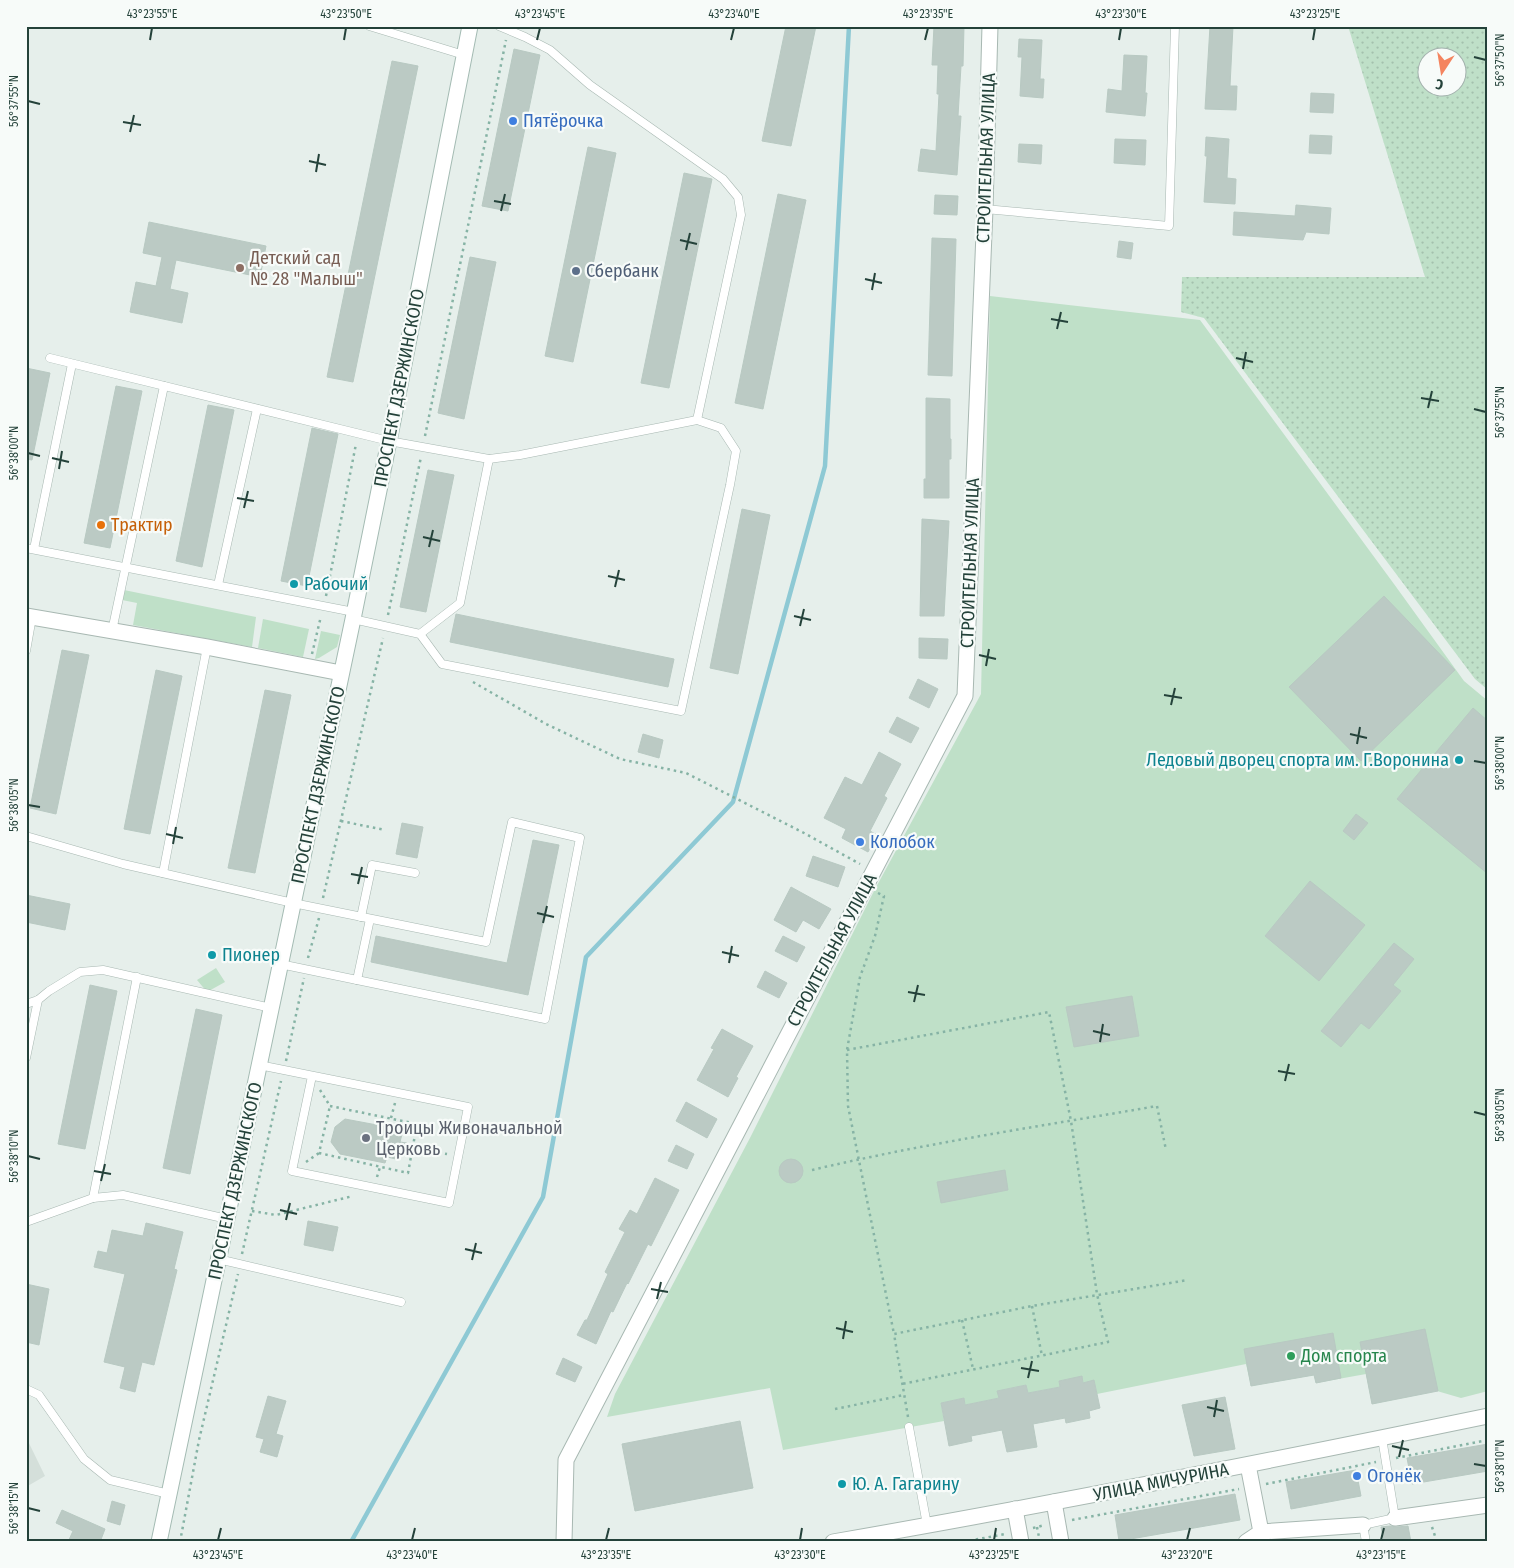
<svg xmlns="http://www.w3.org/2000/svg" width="1514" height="1568" viewBox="0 0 1514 1568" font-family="'Fira Sans Condensed',sans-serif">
	<defs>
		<pattern id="garden-dots" width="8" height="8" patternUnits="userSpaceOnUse" patternTransform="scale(1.25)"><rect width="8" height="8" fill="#bfe0c8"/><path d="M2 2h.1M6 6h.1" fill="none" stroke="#a4c1ad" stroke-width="1.8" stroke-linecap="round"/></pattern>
	</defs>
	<rect width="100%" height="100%" fill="#e6efeb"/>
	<polygon fill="#d4dfda" points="26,1437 45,1476 26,1487"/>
	<g fill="#bfe0c8">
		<polygon points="990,296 1200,320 1394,584 1464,681 1488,701 1488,1391 1461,1398 1437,1391 1372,1404 1366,1374 1316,1383 1314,1375 1251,1386 1246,1364 1097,1394 1094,1381 1083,1383 1082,1377 1059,1381 1060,1387 1028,1393 1026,1385 998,1391 999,1398 965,1405 964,1398 941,1403 944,1421 783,1450 770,1388 607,1417 615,1394 751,1136 874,891 981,694"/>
		<polygon points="124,590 256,617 252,647 133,625 137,603 122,600"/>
		<polygon points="263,619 309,629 303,657 258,648"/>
		<polygon points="321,631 340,635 337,647 319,658 315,659"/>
		<polygon points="216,968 225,982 207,992 197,980"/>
	</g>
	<path fill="url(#garden-dots)" fill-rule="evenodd" d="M1348 26H1488V690L1475 679 1204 318 1181 312 1182 277H1425ZM1426 58H1456V88H1426Z"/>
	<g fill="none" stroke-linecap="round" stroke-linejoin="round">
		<polyline stroke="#8ec9d4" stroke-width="4.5" points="351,1542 543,1197 586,957 733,802 825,466 849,26"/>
	</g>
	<g fill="#bbcac4" stroke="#b8c9c2">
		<polygon points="786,26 816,26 791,146 762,141"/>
		<polygon points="934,26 964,26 963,66 961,66 958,116 961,116 957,175 918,171 921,149 936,151 939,94 937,94 938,65 932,65"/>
		<polygon points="1210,26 1233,26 1230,86 1237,86 1236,110 1205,109"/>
		<polygon points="1019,39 1042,40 1040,79 1044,79 1043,98 1020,96 1022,57 1018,57"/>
		<polygon points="514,49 540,55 508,211 482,206"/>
		<polygon points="1124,55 1147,56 1145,93 1147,93 1145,116 1106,112 1108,89 1122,91"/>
		<polygon points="392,61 418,66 353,382 327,377"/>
		<polygon points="1311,93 1334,94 1333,113 1310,112"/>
		<polygon points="1310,135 1332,136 1331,154 1309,153"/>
		<polygon points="1206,137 1229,139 1227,178 1236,179 1235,204 1204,202 1207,156 1205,156"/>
		<polygon points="1115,139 1146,140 1145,165 1114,163"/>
		<polygon points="1019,144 1042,145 1041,164 1018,162"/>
		<polygon points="588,147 616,153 573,362 545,356"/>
		<polygon points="684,173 712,179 669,388 641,383"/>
		<polygon points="778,194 806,200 763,409 735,403"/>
		<polygon points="935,195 958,196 957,215 934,214"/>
		<polygon points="1296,205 1331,208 1329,234 1306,232 1303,240 1233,235 1234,212 1295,216"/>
		<polygon points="149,222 266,246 260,277 176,260 170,289 188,293 182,323 130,312 136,282 156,286 162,257 143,253"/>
		<polygon points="932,238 956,239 952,376 928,375"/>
		<polygon points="1119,241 1133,243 1131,259 1117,257"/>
		<polygon points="470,257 496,262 464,419 438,413"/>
		<polygon points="26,368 50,373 32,460 26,459"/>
		<polygon points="116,386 142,391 110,548 84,543"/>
		<polygon points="926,398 950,399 950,439 951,439 951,459 949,459 949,498 924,498 924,479 926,479"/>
		<polygon points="208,405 234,410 202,567 176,561"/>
		<polygon points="312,428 338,434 307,586 281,581"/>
		<polygon points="428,470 454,475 426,612 400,607"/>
		<polygon points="742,509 770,515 738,674 710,668"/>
		<polygon points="922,519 949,521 944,616 920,616"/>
		<polygon points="1384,596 1455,670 1361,761 1289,687"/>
		<polygon points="456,614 674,659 668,687 450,642"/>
		<polygon points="919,638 948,639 947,659 919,658"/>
		<polygon points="62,650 89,655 56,814 30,808"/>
		<polygon points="156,670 182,676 150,834 124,829"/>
		<polygon points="918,679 938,689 929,708 909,698"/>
		<polygon points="265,690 291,695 255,873 228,868"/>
		<polygon points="1473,708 1488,721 1488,874 1397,799"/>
		<polygon points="897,717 919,728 911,743 889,732"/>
		<polygon points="643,734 663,740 659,758 638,752"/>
		<polygon points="879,752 901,764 884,796 887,798 870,831 877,835 868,852 842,838 846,829 824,818 845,777 862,785"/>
		<polygon points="1356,814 1368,823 1354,840 1343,831"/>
		<polygon points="402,823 423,827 417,858 396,854"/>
		<polygon points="533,840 559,845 528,995 371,962 376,936 507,963"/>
		<polygon points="813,856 845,867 838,887 806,876"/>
		<polygon points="1310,881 1365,925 1319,981 1265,936"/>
		<polygon points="791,887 831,909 819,929 803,920 796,932 774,920"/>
		<polygon points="26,895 70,904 65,930 26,922"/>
		<polygon points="783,936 805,947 797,962 775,951"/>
		<polygon points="1394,943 1414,959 1393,985 1401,991 1369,1029 1361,1023 1341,1047 1321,1031"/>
		<polygon points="765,971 787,983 779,998 757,987"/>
		<polygon points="90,985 117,991 85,1149 58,1144"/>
		<polygon points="1132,996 1139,1036 1074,1047 1066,1007"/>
		<polygon points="196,1009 222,1015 190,1174 163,1168"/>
		<polygon points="722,1029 753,1046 736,1077 738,1078 728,1097 697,1080 714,1049 711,1048"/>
		<polygon points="686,1102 717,1119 707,1138 676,1121"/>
		<polygon points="345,1119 393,1128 392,1132 402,1134 400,1142 407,1143 404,1155 397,1153 396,1159 387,1157 385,1163 340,1154 331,1142 335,1127"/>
		<polygon points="676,1145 694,1154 687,1169 668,1161"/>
		<circle cx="791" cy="1171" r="12"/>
		<polygon points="1005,1170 1008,1190 941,1203 937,1182"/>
		<polygon points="655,1178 679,1190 651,1246 648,1244 628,1284 627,1283 613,1312 611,1311 596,1344 577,1335 585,1320 587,1320 608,1274 605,1272 625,1232 619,1229 630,1210 637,1214"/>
		<polygon points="308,1221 338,1227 333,1251 304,1245"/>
		<polygon points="146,1223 183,1232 174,1269 177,1270 154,1365 142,1362 135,1392 120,1388 125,1367 104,1362 125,1274 94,1267 98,1251 107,1253 112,1230 143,1236"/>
		<polygon points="26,1284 49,1289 39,1345 26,1342"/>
		<polygon points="1425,1329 1438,1391 1372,1404 1360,1342"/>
		<polygon points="1333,1333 1341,1378 1316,1383 1314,1375 1251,1386 1244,1349"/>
		<polygon points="563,1358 582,1367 575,1382 556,1374"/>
		<polygon points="1082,1376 1083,1383 1094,1380 1100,1408 1089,1411 1090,1418 1066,1423 1065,1418 1033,1424 1037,1447 1007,1452 1002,1430 971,1436 972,1441 949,1446 941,1403 964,1398 965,1405 999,1398 997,1391 1026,1385 1028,1393 1060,1387 1059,1381"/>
		<polygon points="268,1396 286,1401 276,1434 283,1436 277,1457 260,1452 264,1439 256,1437"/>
		<polygon points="1225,1397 1235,1449 1194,1456 1182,1405"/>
		<polygon points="740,1421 753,1488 635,1511 622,1444"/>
		<polygon points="1488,1444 1488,1471 1412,1484 1407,1458"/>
		<polygon points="1356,1470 1361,1496 1291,1509 1286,1482"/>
		<polygon points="1235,1494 1240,1520 1119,1541 1115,1515"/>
		<polygon points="112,1501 125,1505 120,1525 107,1521"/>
		<polygon points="62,1510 105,1529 100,1542 68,1542 73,1531 56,1523"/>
		<polygon points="1390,1526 1396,1527 1408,1526 1411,1542 1384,1542 1381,1527"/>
	</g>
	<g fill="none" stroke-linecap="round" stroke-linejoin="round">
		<defs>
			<g id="lane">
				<polyline points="369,26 464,55"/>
				<polyline points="499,26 525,37 550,50 590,85 723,179 738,197 741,215 697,420"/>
				<polyline points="985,209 1169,226 1175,26"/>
				<polyline points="50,358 389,441 489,459 520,455 697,420 721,428 736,451 730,485 681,711 442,664 420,634 353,619"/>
				<polyline points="26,548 354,612"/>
				<polyline points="34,549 72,364"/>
				<polyline points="218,585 257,409"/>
				<polyline points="112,631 164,386"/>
				<polyline points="420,634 460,603 489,459"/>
				<polyline points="26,651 32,617"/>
				<polyline points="26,836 123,864 293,903 486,942 512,822 580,838 545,1019 357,980"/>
				<polyline points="163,873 207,647"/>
				<polyline points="361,917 372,865 415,873"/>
				<polyline points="280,964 357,980 370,919"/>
				<polyline points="26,1004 38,1000 49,991 80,972 103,970 271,1008"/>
				<polyline points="26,1058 38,1000"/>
				<polyline points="259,1065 468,1107 449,1203 292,1171 312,1076"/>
				<polyline points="93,1198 137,977"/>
				<polyline points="26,1222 93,1198 123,1195 227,1219"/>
				<polyline points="218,1259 401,1302"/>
				<polyline points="26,1389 39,1395 84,1459 110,1480 169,1494"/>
				<polyline points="909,1427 927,1525"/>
				<polyline points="1366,1542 1363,1525 1395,1518 1382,1438"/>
			</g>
			<g id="street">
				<polyline points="26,616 207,647 341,673"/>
				<polyline points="1054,1502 1061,1542"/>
				<polyline points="1015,1509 1021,1542"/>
				<polyline points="1395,1518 1488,1505"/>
				<polyline points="1261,1532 1363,1525"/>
				<polyline points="564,1542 566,1460 965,696 985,209 990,26"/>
				<path d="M833 1542C1052 1504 1270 1461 1488 1416"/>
				<polyline points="1246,1542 1261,1532 1248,1465"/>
			</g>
			<polyline id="secondary" points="159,1542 353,619 389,441 470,26"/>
		</defs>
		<use href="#lane" stroke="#a8b8b2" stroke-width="9"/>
		<use href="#street" stroke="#a8b8b2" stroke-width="17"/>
		<use href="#secondary" stroke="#a4bbb3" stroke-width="17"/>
		<g stroke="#86b3a5" stroke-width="2.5" stroke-dasharray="2.5 4" stroke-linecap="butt">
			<polyline points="425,436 506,40"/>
			<polyline points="326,596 356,444"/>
			<polyline points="388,615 421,457"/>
			<polyline points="312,654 321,616"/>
			<polyline points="473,682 546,724 620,759 686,773 804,833 860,864"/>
			<polyline points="341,821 385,830"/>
			<polyline points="878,893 884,896 875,936 860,977 847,1050 848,1106 894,1334"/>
			<polyline points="323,898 383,638"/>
			<polyline points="308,958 319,918"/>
			<polyline points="847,1050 1049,1012 1071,1121 1097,1294 1108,1342 902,1384"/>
			<polyline points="286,1061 304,978"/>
			<polyline points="320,1090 330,1106"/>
			<polygon points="330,1106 417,1124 408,1173 319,1153"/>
			<polyline points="391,1118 395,1103"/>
			<polyline points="413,1148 447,1154"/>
			<polyline points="306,1162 319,1153"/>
			<path d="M812 1170C926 1143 1042 1126 1157 1106L1166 1150"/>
			<polyline points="377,1177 380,1167"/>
			<polyline points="252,1211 276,1215 353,1196"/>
			<polyline points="242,1254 281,1081"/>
			<polyline points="1032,1306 1042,1356"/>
			<polyline points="962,1320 973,1369"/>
			<polyline points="835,1409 904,1395"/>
			<polyline points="908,1417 894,1334 1032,1306 1188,1280"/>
			<polyline points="1396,1458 1488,1440"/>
			<polyline points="1266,1484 1376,1462"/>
			<polyline points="1072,1520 1239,1489"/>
			<polyline points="1037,1527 1040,1542"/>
			<polyline points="1432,1527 1437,1542"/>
			<polyline points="1033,1528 1045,1525"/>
			<polyline points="180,1542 199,1440 238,1274"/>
			<polyline points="963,1542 1005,1534"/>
		</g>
		<use href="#lane" stroke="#fff" stroke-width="8"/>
		<use href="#street" stroke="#fff" stroke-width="15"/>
		<use href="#secondary" stroke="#fff" stroke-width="15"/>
	</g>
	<path fill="none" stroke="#24423a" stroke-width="2" d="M150 40 152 28M344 40 346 28M537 40 540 28M731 40 734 28M925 40 928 28M1119 40 1121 28M1313 40 1315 28M1474 57 1486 60M28 101 40 104M123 122 141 125M130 132 134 115M309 161 326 165M316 172 319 154M494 201 511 204M501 211 505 194M680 240 697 244M686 250 690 233M865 279 882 283M872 290 875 273M1051 319 1068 322M1057 329 1061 312M1236 358 1253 362M1243 369 1246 352M1421 398 1439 401M1428 408 1432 391M1474 409 1486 412M28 453 40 456M52 458 69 462M59 469 62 451M237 498 254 501M244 508 248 491M423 537 440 541M429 547 433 530M608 576 625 580M615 587 619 570M794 616 811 620M800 626 804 609M979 655 996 659M986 666 989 649M1164 695 1182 698M1171 705 1175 688M1350 734 1367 738M1357 744 1360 727M1474 761 1486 763M28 805 40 807M166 834 183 838M173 844 176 827M351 874 368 877M358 884 362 867M537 913 554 917M543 923 547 906M722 952 739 956M729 963 732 946M908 992 925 995M914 1002 918 985M1093 1031 1110 1035M1100 1042 1103 1024M1278 1071 1295 1074M1285 1081 1289 1064M1474 1112 1486 1115M28 1156 40 1159M94 1171 111 1174M101 1181 105 1164M280 1210 297 1214M286 1220 290 1203M465 1249 482 1253M472 1260 476 1243M651 1289 668 1292M657 1299 661 1282M836 1328 853 1332M843 1339 846 1321M1021 1368 1039 1371M1028 1378 1032 1361M1207 1407 1224 1411M1214 1417 1217 1400M1392 1446 1409 1450M1399 1457 1403 1440M1474 1464 1486 1466M28 1508 40 1511M218 1540 221 1528M412 1540 415 1528M606 1540 609 1528M800 1540 802 1528M994 1540 996 1528M1187 1540 1190 1528M1381 1540 1384 1528"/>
	<g fill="#3f7fe0" stroke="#f7fbf9" stroke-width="2">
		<circle cx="513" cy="121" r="5"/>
		<circle cx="860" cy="842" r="5"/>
		<circle cx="1357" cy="1476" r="5"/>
	</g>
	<circle fill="#8d6e63" stroke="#f7fbf9" stroke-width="2" cx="240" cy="268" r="5"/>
	<circle fill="#5c6f8a" stroke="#f7fbf9" stroke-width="2" cx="576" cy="271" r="5"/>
	<circle fill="#e8710a" stroke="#f7fbf9" stroke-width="2" cx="101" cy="525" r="5"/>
	<g fill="#0f9aa8" stroke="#f7fbf9" stroke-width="2">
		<circle cx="294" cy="584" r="5"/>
		<circle cx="1459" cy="760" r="5"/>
		<circle cx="212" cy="955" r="5"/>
		<circle cx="842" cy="1484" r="5"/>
	</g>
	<circle fill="#6b7280" stroke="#f7fbf9" stroke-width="2" cx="366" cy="1138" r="5"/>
	<circle fill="#2e9e5b" stroke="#f7fbf9" stroke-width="2" cx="1291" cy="1356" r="5"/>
	<g text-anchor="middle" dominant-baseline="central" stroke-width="4.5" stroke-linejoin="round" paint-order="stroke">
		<g font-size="18" fill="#366cbe" stroke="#f7fbf9" text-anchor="start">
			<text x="523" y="121">Пятёрочка</text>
			<text x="870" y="842">Колобок</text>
			<text x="1367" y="1476">Огонёк</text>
		</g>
		<g font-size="18" fill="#24423a" stroke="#f7fbf9">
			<text transform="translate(986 158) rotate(-88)">СТРОИТЕЛЬНАЯ УЛИЦА</text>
			<text transform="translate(399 388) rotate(-79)">ПРОСПЕКТ ДЗЕРЖИНСКОГО</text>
			<text transform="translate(970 563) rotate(-88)">СТРОИТЕЛЬНАЯ УЛИЦА</text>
			<text transform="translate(318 785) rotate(-78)">ПРОСПЕКТ ДЗЕРЖИНСКОГО</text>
			<text transform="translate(832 950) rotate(-62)">СТРОИТЕЛЬНАЯ УЛИЦА</text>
			<text transform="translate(235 1181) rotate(-78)">ПРОСПЕКТ ДЗЕРЖИНСКОГО</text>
			<text transform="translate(1161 1482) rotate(-11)">УЛИЦА МИЧУРИНА</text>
		</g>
		<g font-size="18" fill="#785e54" stroke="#f7fbf9" text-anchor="start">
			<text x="250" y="258">Детский сад<tspan x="250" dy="21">№ 28 "Малыш"</tspan></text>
		</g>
		<g font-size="18" fill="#4e5e75" stroke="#f7fbf9" text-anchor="start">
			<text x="586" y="271">Сбербанк</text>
		</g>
		<g font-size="18" fill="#c56008" stroke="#f7fbf9" text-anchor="start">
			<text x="111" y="525">Трактир</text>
		</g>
		<g font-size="18" fill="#0d838f" stroke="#f7fbf9" text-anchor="start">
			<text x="304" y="584">Рабочий</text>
			<text x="1449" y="760" text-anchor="end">Ледовый дворец спорта им. Г.Воронина</text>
			<text x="222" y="955">Пионер</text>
			<text x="852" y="1484">Ю. А. Гагарину</text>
		</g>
		<g font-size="18" fill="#5b616d" stroke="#f7fbf9" text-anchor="start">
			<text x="376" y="1128">Троицы Живоначальной<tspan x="376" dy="21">Церковь</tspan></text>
		</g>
		<g font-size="18" fill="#27864d" stroke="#f7fbf9" text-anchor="start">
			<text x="1301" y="1356">Дом спорта</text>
		</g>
	</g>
	<rect width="1514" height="1568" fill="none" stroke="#f7fbf9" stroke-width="55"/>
	<g transform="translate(1442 72) rotate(192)"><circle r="24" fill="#f7fbf9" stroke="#a3b1ad"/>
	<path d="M0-4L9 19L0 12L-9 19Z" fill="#f4845f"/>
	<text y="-8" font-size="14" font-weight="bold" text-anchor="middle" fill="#24423a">С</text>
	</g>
	<rect x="28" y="28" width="1458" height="1512" fill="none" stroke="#24423a" stroke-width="2"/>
	<g font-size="12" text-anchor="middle" fill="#24423a">
		<text x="152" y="18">43°23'55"E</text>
		<text x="346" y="18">43°23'50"E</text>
		<text x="540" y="18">43°23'45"E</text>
		<text x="734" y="18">43°23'40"E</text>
		<text x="928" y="18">43°23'35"E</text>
		<text x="1121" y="18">43°23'30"E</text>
		<text x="1315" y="18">43°23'25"E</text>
		<text transform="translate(1500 60) rotate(-90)" y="4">56°37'50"N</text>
		<text transform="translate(14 101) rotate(-90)" y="4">56°37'55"N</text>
		<text transform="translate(1500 412) rotate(-90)" y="4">56°37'55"N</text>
		<text transform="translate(14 453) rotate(-90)" y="4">56°38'00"N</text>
		<text transform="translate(1500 763) rotate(-90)" y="4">56°38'00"N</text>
		<text transform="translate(14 805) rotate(-90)" y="4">56°38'05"N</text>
		<text transform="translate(1500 1115) rotate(-90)" y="4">56°38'05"N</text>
		<text transform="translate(14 1156) rotate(-90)" y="4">56°38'10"N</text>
		<text transform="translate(1500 1466) rotate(-90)" y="4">56°38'10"N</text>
		<text transform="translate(14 1508) rotate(-90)" y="4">56°38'15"N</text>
		<text x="218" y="1559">43°23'45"E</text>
		<text x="412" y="1559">43°23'40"E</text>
		<text x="606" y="1559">43°23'35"E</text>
		<text x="800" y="1559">43°23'30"E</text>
		<text x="994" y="1559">43°23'25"E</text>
		<text x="1187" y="1559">43°23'20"E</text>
		<text x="1381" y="1559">43°23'15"E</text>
	</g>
</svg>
